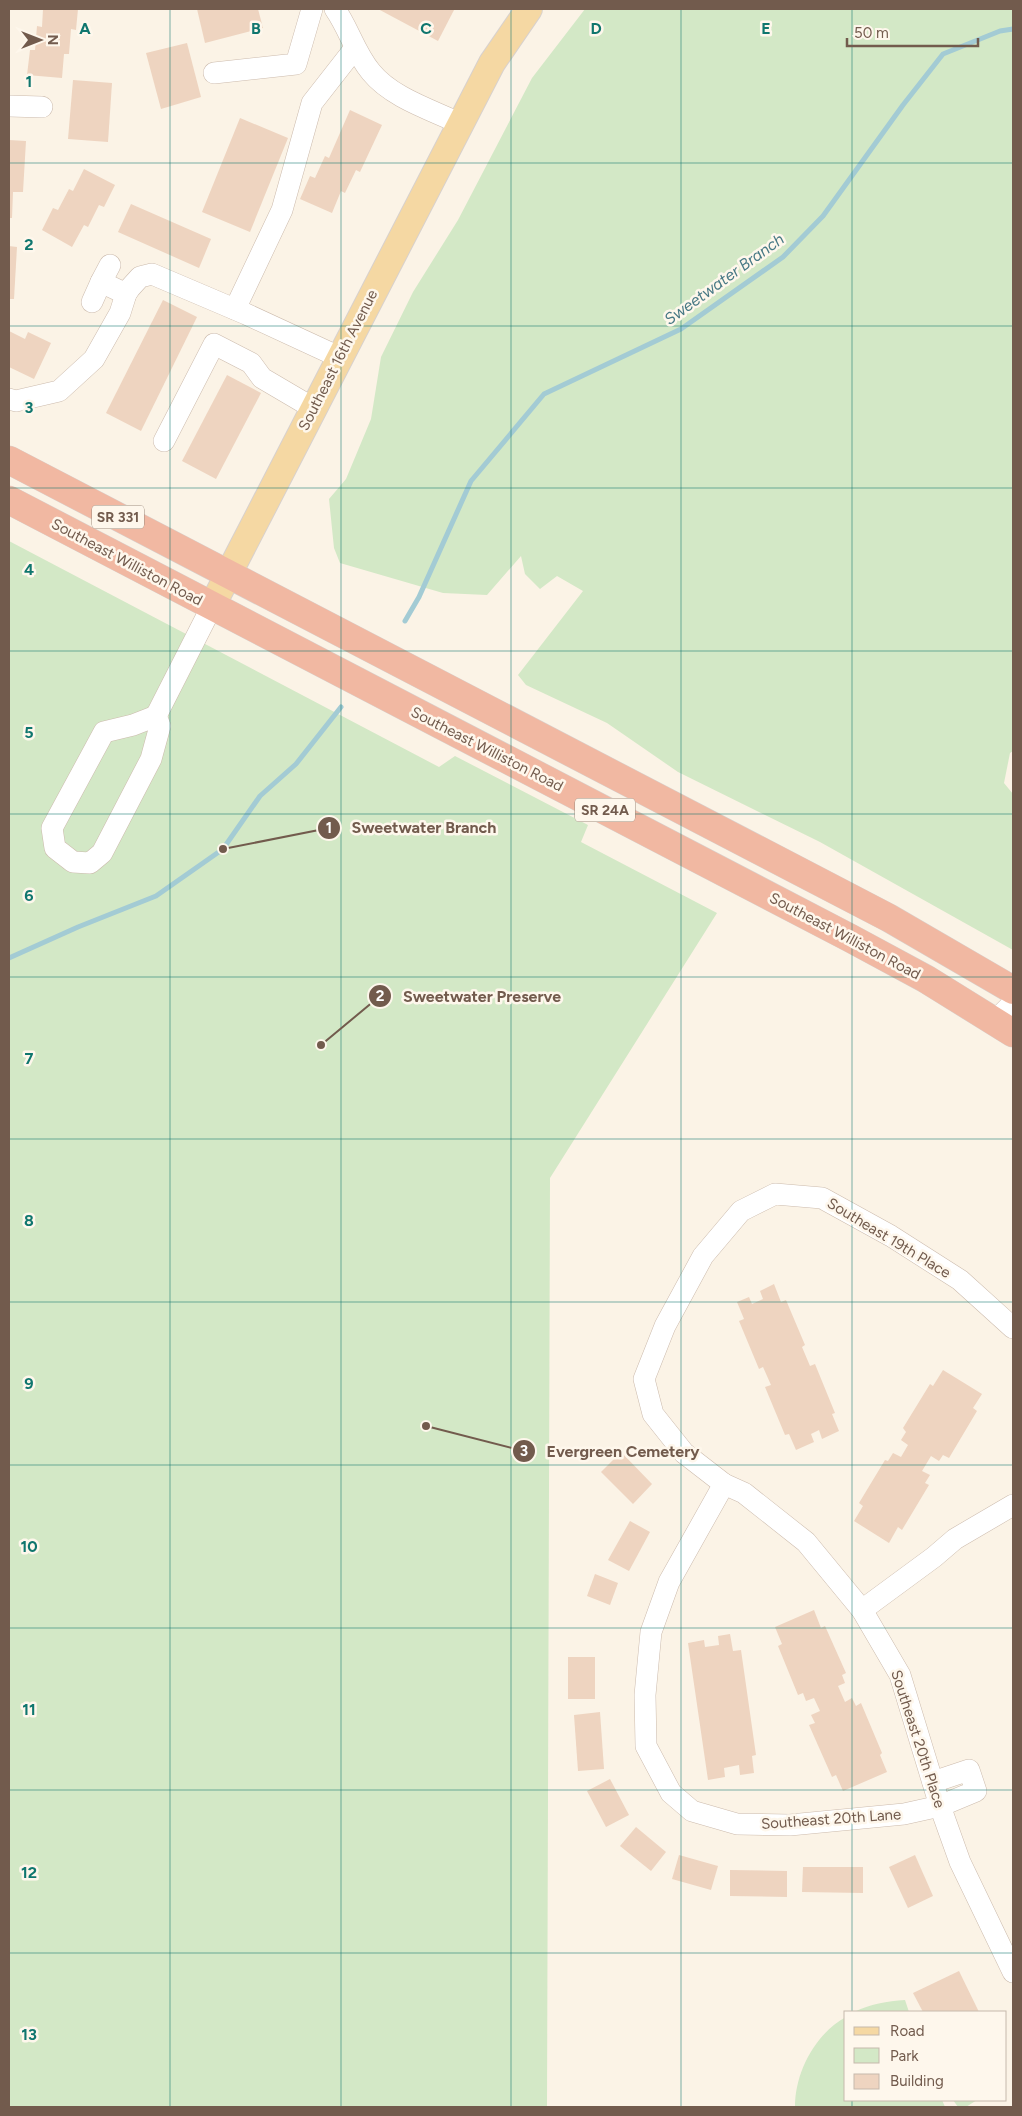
<svg xmlns="http://www.w3.org/2000/svg" width="1022" height="2116" viewBox="0 0 1022 2116" font-family="Figtree,sans-serif">
	<rect width="100%" height="100%" fill="#fbf3e6"/>
	<g fill="#d3e8c6">
		<polygon points="585,9 1013,9 1013,751 1010,753 1004,783 1013,794 1013,950 820,842 678,772 607,723 526,685 518,675 583,591 557,576 540,589 525,574 521,556 487,595 443,593 340,563 334,548 329,499 346,479 371,419 381,357 413,292 458,220 532,78"/>
		<polygon points="9,541 439,767 455,756 588,825 581,842 717,913 550,1178 547,2107 9,2107"/>
		<path d="M905 2000 909 2012H854C870 2004 887 2001 905 2000Z"/>
		<path d="M846 2017V2100H942L945 2107H795C795 2072 815 2034 846 2017Z"/>
		<polygon points="953,2100 977,2100 966,2107 958,2107"/>
	</g>
	<g fill="none" stroke-linecap="round" stroke-linejoin="round">
		<g stroke="#a3cbd4" stroke-width="5">
			<polyline points="405,621 419,597 471,481 544,394 681,329 783,257 823,216 903,105 943,54 1000,31 1013,29"/>
			<polyline points="9,958 78,927 156,896 223,849 260,796 296,764 341,707"/>
		</g>
	</g>
	<g fill="#eed4c0">
		<polygon points="43,9 78,9 76,30 71,29 69,54 64,54 62,78 27,75 30,50 35,50 37,26 42,27"/>
		<polygon points="197,9 258,9 263,28 205,43"/>
		<polygon points="378,9 452,9 454,10 438,41"/>
		<polygon points="187,43 201,97 161,109 146,53"/>
		<polygon points="73,80 112,83 108,142 68,139"/>
		<polygon points="350,110 382,125 360,172 356,170 345,193 341,191 332,213 300,199 310,176 315,178 325,156 329,158"/>
		<polygon points="240,118 288,138 250,232 202,212"/>
		<polygon points="9,140 26,141 23,192 13,192 12,218 9,218"/>
		<polygon points="84,169 115,185 104,207 99,205 88,227 84,225 72,247 42,230 53,208 58,210 69,189 73,191"/>
		<polygon points="131,204 211,239 199,268 118,232"/>
		<polygon points="9,246 17,247 14,299 9,299"/>
		<polygon points="163,300 197,317 141,431 106,413"/>
		<polygon points="9,331 25,339 28,332 51,343 34,379 9,367"/>
		<polygon points="227,375 261,393 216,479 182,461"/>
		<polygon points="774,1284 781,1302 786,1300 805,1345 802,1347 810,1366 815,1364 835,1413 832,1414 839,1431 822,1439 819,1430 811,1434 814,1442 796,1450 789,1434 785,1435 765,1387 771,1385 763,1367 759,1369 739,1321 744,1319 737,1302 749,1297 752,1304 763,1299 760,1291"/>
		<polygon points="943,1370 982,1394 973,1408 977,1411 949,1458 943,1455 939,1461 931,1456 922,1471 930,1475 925,1483 929,1485 902,1530 898,1527 889,1543 854,1521 863,1506 859,1503 885,1460 888,1461 893,1453 901,1457 908,1445 901,1440 906,1432 903,1428 930,1384 933,1386"/>
		<polygon points="621,1452 652,1484 633,1504 601,1472"/>
		<polygon points="630,1521 650,1532 629,1571 608,1560"/>
		<polygon points="595,1574 618,1583 610,1605 587,1596"/>
		<polygon points="814,1610 821,1628 825,1626 846,1673 842,1675 845,1683 838,1686 845,1702 852,1698 856,1706 861,1703 882,1753 880,1755 887,1772 843,1791 836,1775 832,1777 809,1725 815,1723 811,1715 820,1711 814,1698 806,1701 803,1693 798,1695 778,1646 782,1644 775,1627"/>
		<polygon points="730,1634 733,1651 741,1650 756,1755 752,1756 754,1773 740,1775 739,1765 724,1768 725,1777 708,1780 688,1643 704,1640 705,1647 719,1645 718,1636"/>
		<rect x="568" y="1657" width="27" height="42"/>
		<polygon points="600,1712 604,1769 578,1771 574,1715"/>
		<polygon points="610,1779 629,1815 606,1827 587,1791"/>
		<polygon points="636,1827 666,1852 651,1871 620,1846"/>
		<polygon points="679,1855 718,1866 711,1890 672,1879"/>
		<polygon points="915,1855 933,1896 908,1908 889,1867"/>
		<polygon points="803,1867 863,1867 863,1893 802,1892"/>
		<polygon points="730,1870 787,1871 787,1897 730,1896"/>
		<polygon points="959,1971 979,2012 923,2012 913,1993"/>
	</g>
	<g fill="none" stroke-linecap="round" stroke-linejoin="round">
		<defs>
			<g id="minor">
				<path d="M335 9C349 29 355 53 371 72 392 98 432 110 461 124"/>
				<polyline points="214,73 296,64 312,9"/>
				<polyline points="9,106 42,107"/>
				<polyline points="101,282 110,265"/>
				<polyline points="92,302 101,282 126,294"/>
				<polyline points="235,309 282,210 312,103 355,48"/>
				<polyline points="9,399 16,401 59,391 94,359 120,313 126,294 130,288 140,277 152,274 246,314 339,357"/>
				<polyline points="164,441 214,344 251,363 262,378 313,408"/>
				<polygon points="156,716 160,726 151,759 102,853 90,863 73,862 55,848 52,828 104,732 133,725"/>
				<polyline points="156,716 212,606"/>
				<polyline points="995,1021 1013,1003"/>
				<polyline points="1013,1328 960,1280 891,1236 822,1198 775,1194 741,1211 703,1256 665,1326 644,1379 653,1414 684,1453 724,1484 744,1493 806,1542 862,1610 900,1675 940,1806 960,1862 1013,1972"/>
				<polyline points="724,1484 669,1582 651,1632 645,1695 646,1746 671,1793 692,1811 737,1824 790,1825 904,1814 940,1806 976,1791 969,1770 933,1782"/>
				<polyline points="862,1610 934,1557 955,1539 1013,1505"/>
			</g>
			<polyline id="major" points="212,606 492,63 529,9"/>
			<g id="highway">
				<polyline points="9,460 889,918 1013,990"/>
				<polyline points="9,500 850,938 926,979 1013,1033"/>
			</g>
		</defs>
		<use href="#minor" stroke="#ccbbad" stroke-width="22"/>
		<use href="#major" stroke="#d8d1cd" stroke-width="28"/>
		<use href="#highway" stroke="#d8d1cd" stroke-width="29"/>
		<use href="#minor" stroke="#fff" stroke-width="21"/>
		<use href="#major" stroke="#f5d8a3" stroke-width="26"/>
		<use href="#highway" stroke="#f1b8a2" stroke-width="28"/>
	</g>
	<path fill="none" stroke="#0f766e" stroke-width="1" stroke-opacity="0.55" d="M170 9V2107M341 9V2107M511 9V2107M681 9V2107M852 9V2012M9 163H1013M9 326H1013M9 488H1013M9 651H1013M9 814H1013M9 977H1013M9 1139H1013M9 1302H1013M9 1465H1013M9 1628H1013M9 1790H1013M9 1953H1013M852 2100V2107"/>
	<g text-anchor="middle" dominant-baseline="central" stroke-width="5" stroke-linejoin="round" paint-order="stroke">
		<g fill="#fef7ec" stroke="#9c8a7d" stroke-width="1">
			<rect x="92" y="505.5" width="52" height="23" rx="4"/>
			<rect x="575" y="798.5" width="60" height="23" rx="4"/>
		</g>
		<g font-size="14" font-weight="bold" fill="#725b4d">
			<text x="118" y="517">SR 331</text>
			<text x="605" y="810">SR 24A</text>
		</g>
		<g font-size="15" fill="#725b4d" stroke="#fef7ec">
			<text transform="translate(338 360) rotate(-63)">Southeast 16th Avenue</text>
			<text transform="translate(127 562) rotate(28)">Southeast Williston Road</text>
			<text transform="translate(487 749) rotate(27)">Southeast Williston Road</text>
			<text transform="translate(845 936) rotate(28)">Southeast Williston Road</text>
			<text transform="translate(889 1238) rotate(31)">Southeast 19th Place</text>
			<text transform="translate(918 1739) rotate(72)">Southeast 20th Place</text>
			<text transform="translate(831 1819) rotate(-4)">Southeast 20th Lane</text>
		</g>
		<g font-size="16" font-style="italic" fill="#487985" stroke="#fef7ec">
			<text transform="translate(724 279) rotate(-36)">Sweetwater Branch</text>
		</g>
	</g>
	<g font-size="16" text-anchor="middle" font-weight="bold" fill="#0f766e" stroke="#fef7ec" stroke-width="5" stroke-linejoin="round" paint-order="stroke">
		<text x="85" y="34">A</text>
		<text x="256" y="34">B</text>
		<text x="426" y="34">C</text>
		<text x="596" y="34">D</text>
		<text x="766" y="34">E</text>
		<text x="29" y="87">1</text>
		<text x="29" y="250">2</text>
		<text x="29" y="413">3</text>
		<text x="29" y="575">4</text>
		<text x="29" y="738">5</text>
		<text x="29" y="901">6</text>
		<text x="29" y="1064">7</text>
		<text x="29" y="1226">8</text>
		<text x="29" y="1389">9</text>
		<text x="29" y="1552">10</text>
		<text x="29" y="1715">11</text>
		<text x="29" y="1878">12</text>
		<text x="29" y="2040">13</text>
	</g>
	<path fill="none" stroke="#725b4d" stroke-width="2" d="M223 849L329 828M321 1045L380 996M426 1426L524 1451"/>
	<g fill="#725b4d" stroke="#fef7ec" stroke-width="2">
		<circle cx="223" cy="849" r="5"/>
		<circle cx="321" cy="1045" r="5"/>
		<circle cx="426" cy="1426" r="5"/>
		<circle cx="329" cy="828" r="12"/>
		<circle cx="380" cy="996" r="12"/>
		<circle cx="524" cy="1451" r="12"/>
	</g>
	<g font-size="15" text-anchor="middle" font-weight="bold" fill="#fff">
		<text x="329" y="833">1</text>
		<text x="380" y="1001">2</text>
		<text x="524" y="1456">3</text>
	</g>
	<g font-size="16" text-anchor="middle" font-weight="bold" fill="#725b4d" stroke="#fef7ec" stroke-width="5" stroke-linejoin="round" paint-order="stroke">
		<text x="424" y="833">Sweetwater Branch</text>
		<text x="482" y="1002">Sweetwater Preserve</text>
		<text x="623" y="1457">Evergreen Cemetery</text>
	</g>
	<rect width="1022" height="2116" fill="none" stroke="#725b4d" stroke-width="20"/>
	<rect x="844" y="2011" width="162" height="90" fill="#fef7ec" stroke="#c6b9ac"/>
	<rect x="854" y="2027" width="25" height="8" fill="#f5d8a3" stroke="#c6b9ac"/>
	<text x="890" y="2036" font-size="15" fill="#725b4d">Road</text>
	<rect x="854" y="2048" width="25" height="15" fill="#d3e8c6" stroke="#c6b9ac"/>
	<text x="890" y="2061" font-size="15" fill="#725b4d">Park</text>
	<rect x="854" y="2074" width="25" height="15" fill="#eed4c0" stroke="#c6b9ac"/>
	<text x="890" y="2086" font-size="15" fill="#725b4d">Building</text>
	<g transform="translate(40 40) rotate(90)" stroke="#fef7ec" stroke-width="4" paint-order="stroke">
	<path d="M0-4L9 19L0 12L-9 19Z" fill="#725b4d"/>
	<text y="-8" font-size="14" font-weight="bold" text-anchor="middle" fill="#725b4d">N</text>
	</g>
	<path d="M847 38v8h131v-8" fill="none" stroke="#725b4d" stroke-width="2.5"/>
	<text x="854" y="38" font-size="15" fill="#725b4d" stroke="#fef7ec" stroke-width="4" paint-order="stroke">50 m</text>
</svg>
